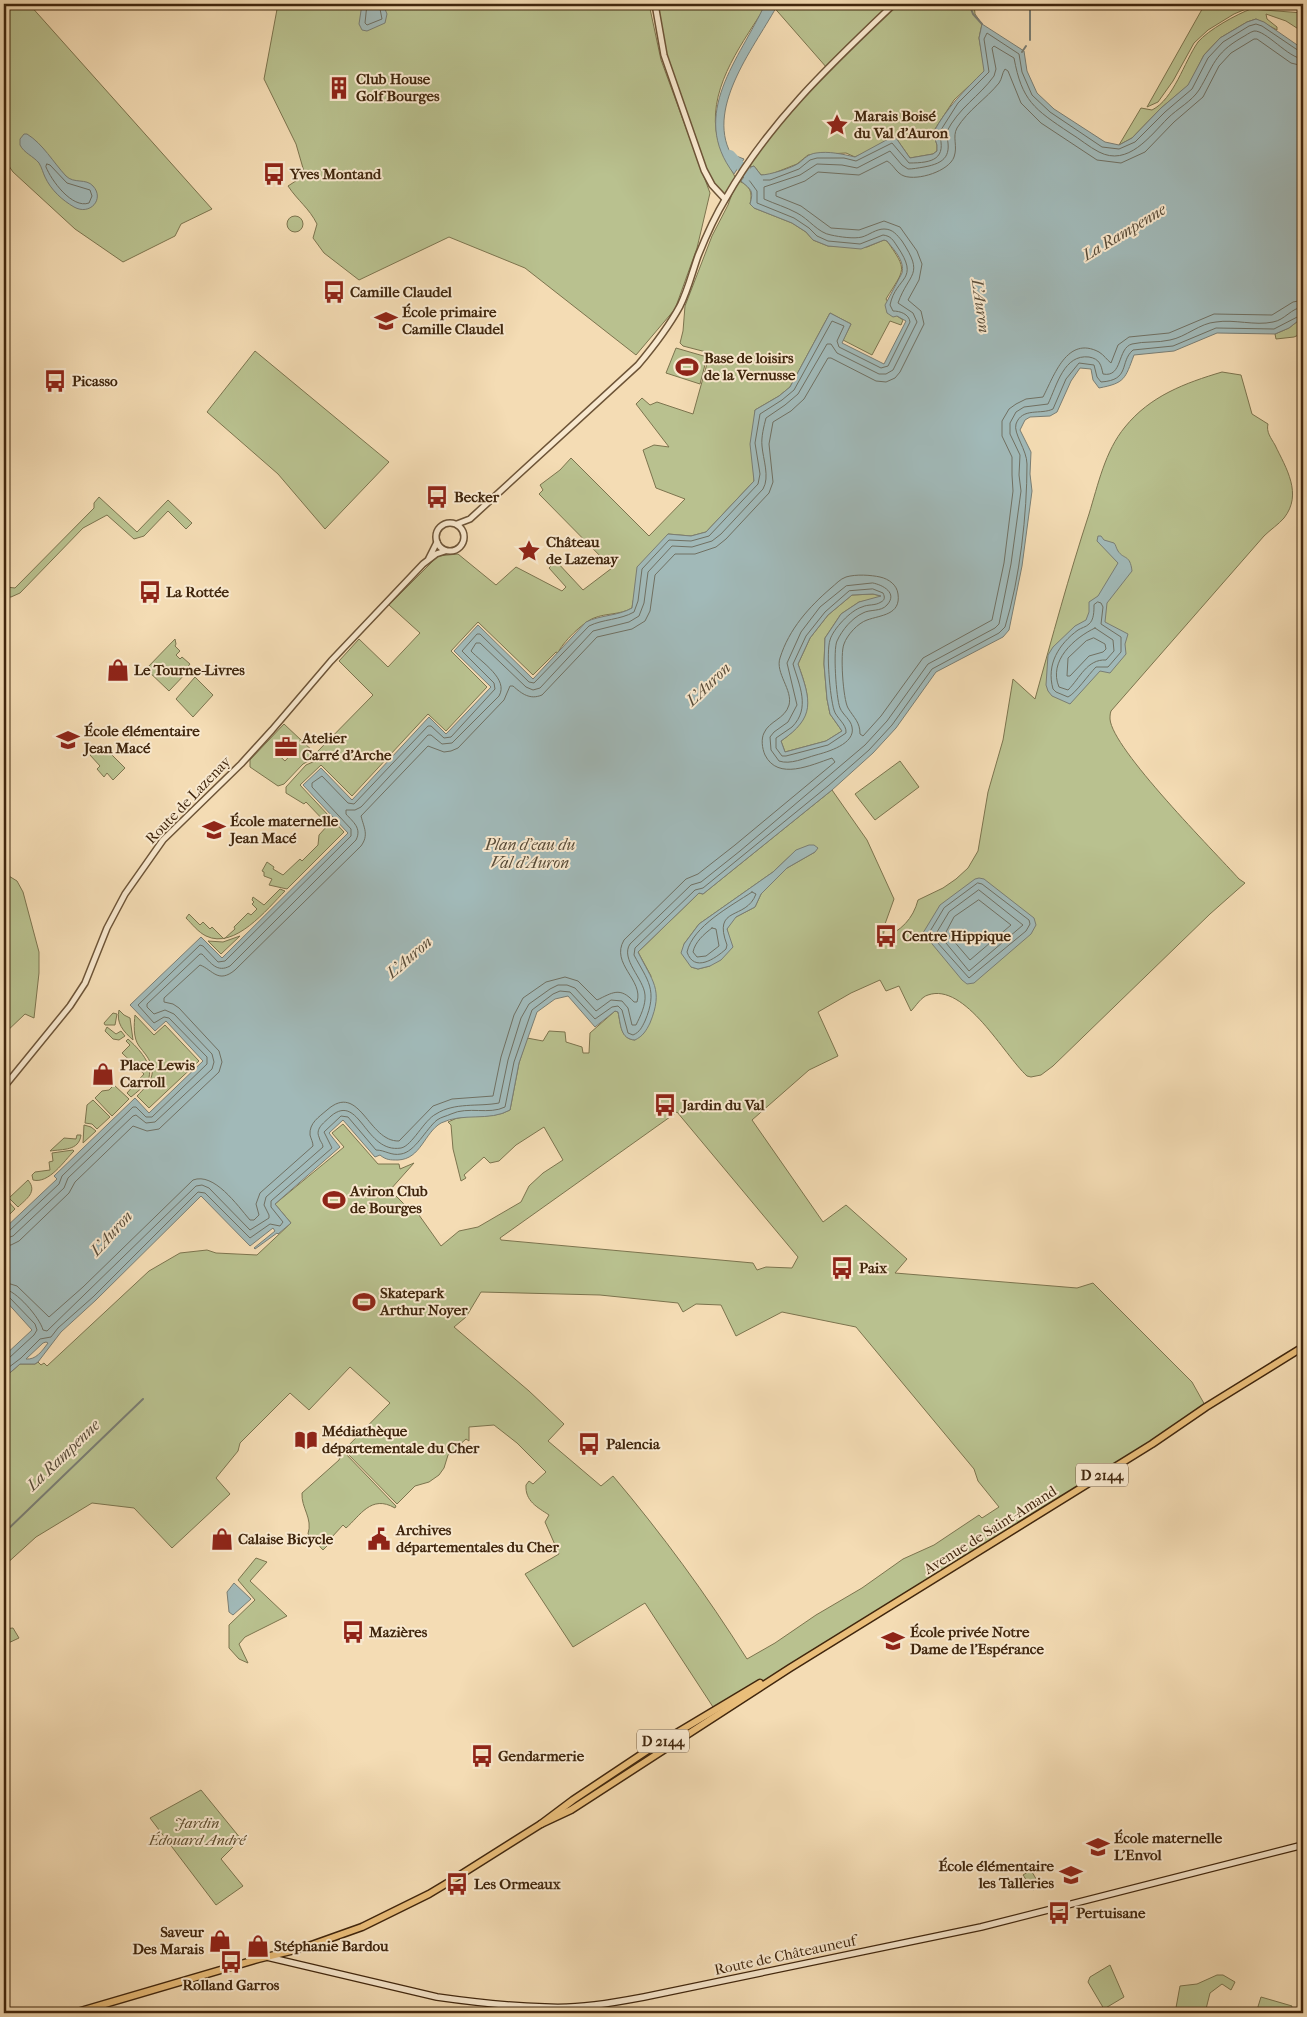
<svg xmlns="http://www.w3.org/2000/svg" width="1307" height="2017" viewBox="0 0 1307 2017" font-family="'IM FELL French Canon',serif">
	<rect width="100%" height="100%" fill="#f4dcb4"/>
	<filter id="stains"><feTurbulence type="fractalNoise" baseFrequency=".004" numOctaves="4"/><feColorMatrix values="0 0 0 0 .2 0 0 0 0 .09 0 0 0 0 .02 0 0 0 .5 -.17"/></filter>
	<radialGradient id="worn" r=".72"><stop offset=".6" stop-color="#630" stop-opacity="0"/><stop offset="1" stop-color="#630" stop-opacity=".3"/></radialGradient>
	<g fill="#b9c18f" stroke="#7c744e" fill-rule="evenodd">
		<polygon points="4,4 29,4 212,209 181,224 175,236 123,262 75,229 13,172 4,159"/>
		<path d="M278 4H649L661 60 710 193 697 248 675 309 636 355 525 268 449 237 359 280 324 253 313 238 317 224C309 208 298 201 288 186L305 175 296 144 264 79Z"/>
		<path d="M655 4H767C744 41 710 84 716 130 718 147 729 164 736 179L725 199 712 185 664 55Z"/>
		<polygon points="771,4 974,4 975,14 982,24 979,38 985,71 954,100 933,132 937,145 937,151 933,154 910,158 896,138 855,157 846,153 808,155 797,164 769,175 761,175 754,166 751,167 748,162 827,68"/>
		<polygon points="1205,4 1303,4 1303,10 1253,6 1234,14 1208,30 1194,43 1173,81 1158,102 1147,107"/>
		<path d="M1251 9 1303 13V32L1286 21 1266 14 1267 19 1277 27V30L1256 19 1247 22 1220 38 1204 55 1189 85 1161 108 1132 138 1119 145 1141 108 1152 110C1174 99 1184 62 1198 42 1208 30 1237 14 1251 9Z"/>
		<path d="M739 181C750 186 753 192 750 204L754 208 792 223 806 232 813 240 828 246 867 247 884 240 887 241C908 271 905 268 886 299L897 316 903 320 901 325 890 321 872 355 843 340 851 324 830 313 790 387 779 396 755 410 754 481 706 532 691 536 668 534 633 601 632 608C620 615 606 613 594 618 583 622 562 643 558 653L556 652 533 675 478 622 451 651 487 687 446 731 428 714 352 796 321 765 300 785 344 832 287 889 269 885 272 879 264 876V872L262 871 267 862 274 867 273 869 283 875 300 859 302 861 318 845 319 835 328 825 306 802 304 804 286 793V787L306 765 322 758 317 752 373 695 339 661 359 639 388 667 420 633 389 605 438 556 458 554 496 585 516 567 562 591 566 587 549 568 556 561 583 590 612 568 539 494 543 490 540 485 560 470 571 458 649 536 685 499 656 488 643 450 654 445 669 447 636 404 642 398 650 405 657 402 693 414 710 353 683 346 680 343 683 331 685 306 712 236 728 205 732 194Z"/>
		<circle cx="295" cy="224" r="8"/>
		<polygon points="1303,317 1303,333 1294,337 1276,339 1275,334 1289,328"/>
		<polygon points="676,348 707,357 700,384 666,373"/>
		<polygon points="255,351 389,462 325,529 278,474 207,412"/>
		<path d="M1222 372 1241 375 1252 414 1268 424C1266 432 1271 438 1275 445 1286 468 1303 494 1284 518 1279 524 1270 530 1264 536L1111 711C1110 714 1110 716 1110 719 1112 749 1215 852 1239 879L1245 883 1210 914 1053 1066 1041 1075 1031 1077 1027 1076C1004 1055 965 982 928 995 921 997 916 1006 911 1011L899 986 886 991 880 980 851 993 818 1012 838 1056 809 1070 752 1120 823 1222 846 1205 907 1259 895 1273 1077 1288 1093 1283 1192 1382 1206 1407 790 1668 715 1710 645 1603 573 1647 525 1574 559 1554 545 1522 549 1515C537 1507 525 1501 526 1485L529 1481 533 1484 546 1472 517 1443 494 1425 469 1427V1441L466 1439 448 1455 444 1468 439 1475 429 1482 415 1486 397 1504 344 1450 390 1403 350 1367 309 1410 290 1393 240 1443 238 1451 216 1478 230 1494 172 1548 134 1508 92 1503 36 1537 4 1566V1378L20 1364H35L38 1362 41 1365 44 1363 47 1366 149 1271 180 1253 207 1250 216 1253 257 1255 291 1223 275 1204 344 1147 332 1133 343 1124 378 1164H399L400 1169 414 1163 390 1190 411 1211 414 1208 441 1246 459 1231 478 1227 521 1202 529 1186 543 1173 563 1160 544 1127 516 1145 499 1161 490 1163 484 1157 464 1175 466 1178 461 1181 453 1149 451 1125 448 1122C467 1111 491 1121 510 1110L519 1063 527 1038 543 1041 549 1031 565 1032 566 1042 582 1047 583 1053H589L590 1033 615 1011 618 1012C621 1024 620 1039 635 1040L651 976 638 952 699 893 703 894 832 790 867 840 894 899 885 924 883 938C901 931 913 919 918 900L943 888 956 879 968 868 978 851 988 792 1003 740 1013 679 1035 699C1052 638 1069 575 1089 514 1098 485 1105 451 1125 427 1150 396 1185 383 1222 372ZM815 852 787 868 761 894 755 907 736 917 730 923 727 929 728 934 710 966 698 969 691 967 684 944 699 924 773 872 790 856ZM677 1112 798 1257 792 1268 766 1267 757 1270 753 1263 501 1240 500 1238ZM481 1292 600 1295 678 1303 683 1312 696 1304 721 1305 736 1336 782 1312 856 1327 974 1469 978 1481 999 1507 982 1518 979 1515 934 1545 903 1559 862 1588 816 1615 775 1643 747 1659C706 1594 662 1534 613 1476L601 1486 548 1441 564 1424 529 1391 454 1327 466 1317Z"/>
		<polygon points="99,497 137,532 168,500 192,523 186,529 168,511 144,536 134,539 107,515 83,528 20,593 11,597 4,597 4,589 6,587 15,588 94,508 94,503"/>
		<path d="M873 594 881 596 877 599 859 602 841 614 825 638 824 664 827 699 830 714 842 731 826 741 785 752 781 741C815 717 811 700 798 664L810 638 828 615 852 595Z"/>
		<polygon points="175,639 176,644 175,646 180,651 176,655 180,659 182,657 190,664 186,669 188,671 169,691 146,669"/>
		<polygon points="195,677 213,695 193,717 176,699"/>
		<path d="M284 724 318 756 303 764 284 784 278 786 250 767V760ZM284 740 295 750 285 761 274 751Z"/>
		<polygon points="101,744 125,768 113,780 107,773 104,777 97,769 100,766 90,755"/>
		<polygon points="900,761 919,787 875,820 855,794"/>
		<polygon points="4,873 17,881 23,892 39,952 39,973 34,1018 25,1014 4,1034"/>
		<path d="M280 889 285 891C267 909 235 950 206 936 198 932 192 924 186 918L189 914 200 925 203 922 210 929 212 927 224 939 235 929 234 927 248 913 251 915 257 909 252 904 254 902 252 900 253 897 264 905Z"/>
		<polygon points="240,936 221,954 208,941 223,942"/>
		<path d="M119 1010 124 1015 130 1018 133 1040C123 1031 116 1023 119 1010Z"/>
		<polygon points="113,1013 117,1014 115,1025 105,1025 104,1023"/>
		<path d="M135 1015 154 1035 165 1025 199 1061 149 1108 137 1096C150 1083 159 1073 146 1055 144 1052 141 1049 139 1046 133 1038 134 1024 135 1015Z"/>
		<polygon points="107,1027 116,1034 121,1031 125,1036 119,1040 113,1039 105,1031"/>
		<path d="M128 1039C138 1048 155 1065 148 1080 144 1087 137 1092 131 1097L127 1093 144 1074 122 1053 130 1045 126 1041Z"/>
		<polygon points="114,1085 129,1099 112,1116 95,1098 102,1091 109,1090"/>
		<polygon points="93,1100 110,1117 97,1129 92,1124 85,1123 87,1105"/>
		<polygon points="84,1125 91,1127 96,1131 83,1143"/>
		<path d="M77 1135H81C79 1151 63 1149 50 1151L64 1138 76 1139Z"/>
		<path d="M73 1150 74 1151C64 1161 49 1184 33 1180L32 1175 35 1172 50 1170 49 1162 53 1161 52 1153Z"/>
		<path d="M28 1180C38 1192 26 1199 18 1207L9 1198Z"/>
		<polygon points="7,1200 15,1209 4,1220 4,1203"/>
		<path d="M343 1451 396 1506 395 1508C371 1494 360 1516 346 1528L343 1525 331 1538V1542L323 1550 308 1534C313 1518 301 1508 302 1493L339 1460Z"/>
		<polygon points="256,1558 267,1562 250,1581 287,1616 245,1637 239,1644 248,1663 239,1659 229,1648 229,1625 255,1600 238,1580"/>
		<polygon points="13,1628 19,1638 4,1645 4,1629"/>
		<polygon points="201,1790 241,1839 221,1859 243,1886 216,1905 150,1818"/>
		<polygon points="1031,1870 1040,1886 1033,1890 1023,1875"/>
		<polygon points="1110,1965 1124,1997 1104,2009 1088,1982 1090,1977"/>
		<polygon points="1217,1975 1223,1975 1235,1982 1231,1990 1222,1984 1210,1993 1205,2013 1175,2013 1180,1986 1197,1984"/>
		<polygon points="1261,1997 1292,2006 1290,2013 1256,2013"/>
	</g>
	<g fill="#a1b9b8" stroke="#7a7e74" fill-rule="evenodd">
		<polygon points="362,4 383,4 387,14 385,23 367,31 362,30 359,24"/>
		<path d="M765 4H778C757 44 705 106 731 154L744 159 734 174C688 114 740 59 765 4Z"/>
		<path d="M1256 19 1264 22 1303 49V317L1289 328 1275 334 1217 333 1174 351 1134 355C1125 379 1125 383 1099 388L1093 380 1091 369 1080 368 1071 381 1057 412 1050 416 1030 417 1025 420 1020 430 1031 452 1030 474 1032 491 1022 566 1009 630 1003 637 936 672 896 728 873 753 832 790 703 894 699 893 638 952C652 981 664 989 650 1023 646 1031 643 1036 635 1040 620 1039 621 1025 618 1012L615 1011 595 1027 568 996 555 999 537 1012 519 1063 510 1110C489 1122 463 1112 441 1123 424 1133 421 1159 398 1160 390 1160 386 1160 380 1155L375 1157 343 1120 329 1133 340 1147 275 1204 291 1223 278 1234 277 1233 255 1249 254 1248 275 1231 273 1228 250 1246 201 1196 96 1300 61 1332 38 1362 35 1364H20L4 1378V1356L32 1330 4 1299V1229L57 1179 54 1176 135 1098 149 1113 203 1061 166 1021 155 1031 130 1005 201 937 222 958 348 833 303 785 321 768 352 800 429 717 446 734 491 687 454 651 478 625 533 679 586 622C600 615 618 616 632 608L637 567 668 534 691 536 706 532 754 481 750 444 755 410 779 396 790 387 830 313 851 324 842 343 884 364 906 321 897 316 893 317 887 313 885 305 902 273C905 261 894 250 887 241L884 240 861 249 828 246 813 240 806 232 792 223 754 208 750 204C754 190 751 190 741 181L751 167 754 166 761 175C769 175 792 168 799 163 804 159 808 154 816 153 829 151 842 154 855 157L890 138H896L910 158 933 154 937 151V145L933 133C947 107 964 91 984 71L979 38 982 24 1024 51 1027 71 1037 93 1054 109 1105 142 1119 145 1132 138 1161 108 1188 85 1204 55 1220 38 1247 22ZM873 594 881 596 859 602 841 614 825 638 824 664 827 699 830 714 842 731 826 741 785 752 781 741C816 717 811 701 798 664L810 638 828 615 852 595ZM46 1342 48 1343C42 1351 36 1360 26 1359L43 1343Z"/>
		<path d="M24 134H27C43 144 53 162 66 176 74 184 86 178 93 186 105 199 90 216 74 207 62 200 51 190 45 177 43 173 42 168 39 163 33 156 24 153 20 145V139Z"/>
		<path d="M1098 536H1101L1104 540 1114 543C1116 545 1116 548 1118 551 1124 560 1130 554 1132 571L1107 603 1105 622 1128 634 1125 644 1126 654 1110 673 1100 671 1070 704 1052 696 1048 691 1046 685 1048 655 1053 647 1075 626 1086 620 1089 612V602L1098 596 1118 563 1097 541Z"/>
		<polygon points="809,845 814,845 818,848 815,852 787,868 761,894 755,907 736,917 727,929 733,947 721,960 710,966 698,969 691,967 681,953 684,944 699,924 773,872 796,850"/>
		<polygon points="979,878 984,879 1034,918 1036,925 1031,934 974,983 967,984 962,980 923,933 940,905 975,879"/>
		<polygon points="234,1583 251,1599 233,1615 229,1612 227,1592"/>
	</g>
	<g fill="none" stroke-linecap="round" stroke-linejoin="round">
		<g stroke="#707062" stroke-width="1">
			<polyline points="367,4 365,23 367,25 382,19 379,4"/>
			<path d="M47 164 50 165 67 183 90 190 92 196 89 203C72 209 51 180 46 167Z"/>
			<path d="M873 583C883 585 898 593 887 605 881 612 870 609 863 613 852 618 842 630 837 641 833 649 836 698 840 708 843 715 851 720 852 727 856 744 827 752 816 755 805 758 790 765 779 761L771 750 770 737 774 732 788 722 797 705 787 663 801 632 820 607 846 586Z"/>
			<path d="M873 589 883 593C885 597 885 600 881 602 875 606 868 604 862 607 851 610 833 629 830 640 826 652 830 697 834 710 836 718 847 724 846 733L828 745 786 756H782L776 748V738C781 734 787 731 792 727 811 708 799 685 793 664L806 636 825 612 849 591Z"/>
			<path d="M1098 602 1101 603 1103 607 1101 624 1121 637V652L1108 667H1096C1088 675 1076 693 1068 697L1056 692 1053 689C1046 664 1059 644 1078 630 1081 628 1086 627 1089 624 1094 620 1094 611 1094 605Z"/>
			<path d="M1095 628 1113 640 1114 651 1106 660C1087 659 1080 678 1068 690L1059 687C1048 661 1074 638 1095 628Z"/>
			<polygon points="1094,638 1105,644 1106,649 1103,652 1089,656 1070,676 1067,676 1068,658 1086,641"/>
			<polygon points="978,883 982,884 1029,920 1030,924 1026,931 969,978 929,933 944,908"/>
			<polygon points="979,890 1023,925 969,971 937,932 949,912"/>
			<path d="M752 892 756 894C746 921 712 905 727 945L726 949C715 959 694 973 687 952 693 926 731 906 752 892Z"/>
			<polygon points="979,900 1011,925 970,960 946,932 954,917"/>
			<path d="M712 928 716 929 719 946 706 956 697 957 693 952C695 942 704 934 712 928Z"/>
			<path d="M4 1232 9 1231 59 1184 62 1176 133 1107H136L146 1117H152L207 1064V1057L169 1018 164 1017 154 1023 138 1005 200 945 203 946 218 962 225 961 351 836V829L312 787V783L322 776 348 803 354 804 428 726H431L444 738 451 737 495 689 494 683 462 651 477 634H480L529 682 534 683 589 626C603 619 620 620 634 612L638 601 642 569 669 540 691 541 709 536 758 484 760 474 755 443 760 414 782 400 794 390 832 321 844 326 837 341 839 347 881 368 888 366 910 322C909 314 900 311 893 311L890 305C896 276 921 281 897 246 893 240 891 236 883 235L860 244 828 241 817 236 809 228 794 218 757 203V191L749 180 752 175H754L760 180H770L799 169 810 160 817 158H844L856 161 892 143 909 163C933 163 947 159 939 133L958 103 989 72 984 39 987 33 1019 54 1022 72 1032 95 1050 112 1102 147 1119 149 1135 142 1165 112 1192 89 1208 58 1223 42 1249 26 1256 24 1262 26 1299 51 1303 52"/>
			<path d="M4 1239 13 1236 64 1188 68 1178 133 1116 136 1115 146 1123 155 1122 212 1069 214 1062 212 1054 174 1014 165 1010 154 1014 147 1007V1004L200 954H202C211 963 217 973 230 966L356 840C362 828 353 822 346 814V810H355L361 807 428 735H431L442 744 452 743 499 696C509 679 481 662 471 651L476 643H480L526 687 533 690 540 688 593 631 629 622 639 616 644 603 648 572 672 546 692 547 712 541 721 534 763 489C770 477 763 459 762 446 761 437 764 426 766 418L785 405 798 394 827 344H831L837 353 879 374H886L893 370 917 322 913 313 898 303C909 272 925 276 902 241 897 235 893 229 884 229 876 229 869 235 862 237 854 239 840 237 831 235 818 233 809 219 797 213 786 207 775 204 764 199V187L800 175 817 164 842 165 857 168 890 151 902 165 908 169C913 169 918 168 924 167 946 163 952 155 946 133 959 107 979 97 994 76L996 69 992 48 994 46 1014 58C1022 101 1034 109 1070 133 1080 139 1089 147 1099 152 1128 167 1150 136 1168 118 1177 109 1192 101 1199 90 1214 65 1214 54 1241 38 1245 36 1250 32 1254 31 1266 30 1288 58 1303 59"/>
			<path d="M4 1246 11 1245 19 1241 69 1193 75 1182 133 1126 147 1131 159 1129 219 1072 222 1062 219 1051 179 1008 173 1004 164 1002V998L200 965C213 970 218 984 235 970L361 846C369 835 364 828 361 816L428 746 444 752 451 751 458 748 504 700 510 686H513C522 694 530 700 542 695L597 637 632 629 645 621 650 611 655 575 675 554H695L716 547 726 539 769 493 773 482 769 444 773 422 791 411 804 399 828 358H831L876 381 886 382 895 378 900 372 924 324 921 311 908 300 919 280 922 264 917 251 900 227 884 221 859 230 831 228 801 206 776 196V192L805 181 818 172 859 175 887 161C894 165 896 173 904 176 918 181 949 171 954 157 958 146 952 137 957 128 968 110 986 99 999 83 1002 79 1002 73 1005 69L1008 71 1021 103 1041 123 1097 160 1121 163 1145 152 1174 122 1203 97 1219 66 1231 53 1254 39H1257L1291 63 1303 66"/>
			<path d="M4 1282 17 1286 49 1317 83 1287 193 1180C214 1172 237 1205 250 1220H254L259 1215 256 1204 260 1193 313 1146C313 1142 311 1139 310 1135 309 1123 319 1117 327 1110 360 1081 368 1142 399 1141L433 1106 452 1099 493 1096 501 1057 514 1015 523 998 546 982 565 977 578 981 597 1000C612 993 620 986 634 1002H637C644 980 610 964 624 940L686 879 698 874 735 845 835 762 832 758C811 765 778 781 765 755 762 748 761 739 764 733 769 721 785 719 789 705 793 690 775 673 780 658 789 629 809 607 831 588 836 584 840 579 846 577 856 574 871 575 880 577 889 579 897 585 898 594 901 615 881 615 867 620 858 623 847 635 844 644 840 653 843 699 848 708 854 718 860 722 860 734L863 736 881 716 923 658 992 620 1004 563 1013 491 1012 475V457L1002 436V421L1009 409 1016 404 1026 399 1043 397C1054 376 1067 335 1099 352 1104 355 1107 360 1111 363L1118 345 1129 337 1169 333 1214 314 1272 315 1293 302 1303 300"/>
			<path d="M4 1289C16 1290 40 1318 43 1330L47 1331 196 1186 202 1185 209 1188 250 1230 269 1218V1215L264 1205 266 1197 323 1147C323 1143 320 1142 319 1137 315 1128 325 1122 331 1116 360 1092 365 1154 401 1148 412 1146 424 1120 436 1114 455 1102 478 1107 499 1103L508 1060 521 1018 529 1004 550 989 558 985H567L575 988 596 1011 611 1000 622 1001 628 1008 632 1025H636C640 1017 646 1005 645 995 644 979 620 959 630 944L691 885 701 882 740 851 865 745 887 721 928 664 995 628 999 624 1011 564 1021 491 1019 475 1020 455 1010 434V423L1016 412 1024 407 1048 404C1057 385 1064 354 1089 357 1100 359 1101 365 1103 374 1123 378 1117 348 1132 344 1144 341 1158 343 1170 340 1186 337 1200 323 1216 322 1234 319 1255 326 1273 322 1285 320 1291 308 1303 307"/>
			<polyline points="4,1296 9,1297 35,1324 37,1330 34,1335 9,1358 4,1359"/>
			<path d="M4 1371 21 1358 40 1339 51 1337 58 1328 93 1297 198 1192 205 1193 250 1238 270 1224 280 1226 283 1222 271 1207V1201L332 1148 324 1132 341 1116 348 1117 376 1150C385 1150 391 1156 401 1154 415 1152 426 1129 437 1120 441 1117 447 1116 451 1114 468 1106 489 1115 505 1107L514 1062 532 1010 553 994 560 991 570 992 595 1019 612 1007 618 1006 622 1010 628 1033 633 1035C640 1032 642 1027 645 1021 658 990 648 981 634 955L635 948 695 890 703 888 828 786 869 750 892 725 932 669 999 633 1005 627C1020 578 1027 514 1027 464 1027 450 1013 433 1016 424 1022 407 1041 415 1053 409L1066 379 1079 363 1094 365 1097 377 1101 382C1131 380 1119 362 1133 350L1173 346 1216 328 1274 329 1303 314"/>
		</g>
		<g stroke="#7a7e74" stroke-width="2">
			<polyline points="969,4 973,14 982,24"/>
			<polyline points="1030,40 1030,4"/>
			<polyline points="1022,52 1026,46"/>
			<polyline points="4,1533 143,1399"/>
		</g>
		<polyline stroke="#a1b9b8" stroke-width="10" points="730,155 747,173 758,180"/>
		<defs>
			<g id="tertiary">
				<polyline points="655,4 664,55 704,170 712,185 725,199"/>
				<circle cx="450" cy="537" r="14"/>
				<path d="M457 524 470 519 638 365C654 346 668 328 680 306 688 290 692 273 698 256 706 236 715 216 726 198 769 122 832 63 894 4"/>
				<polyline points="429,558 437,542"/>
				<polyline points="4,1087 70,1006 85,983 107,928 125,894 163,840 241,764 272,730 331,661 423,564 436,554 445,551"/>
			</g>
			<path id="secondary" d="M267 1957 437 1997C472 2002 509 2006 545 2007 577 2009 612 2003 644 1997L981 1927 1303 1845"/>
			<g id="primary">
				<polyline points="541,1824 571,1810 790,1668 1152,1444 1206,1407 1303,1347"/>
				<polyline points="74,2013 258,1959 303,1948 362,1927 429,1894 449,1882 541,1824 573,1800 648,1750 760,1683"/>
			</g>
		</defs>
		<use href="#tertiary" stroke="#6d5437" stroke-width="8"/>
		<use href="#secondary" stroke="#40260d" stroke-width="8"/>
		<use href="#primary" stroke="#40260d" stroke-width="9"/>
		<use href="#tertiary" stroke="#f8e8ce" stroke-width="5"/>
		<use href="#secondary" stroke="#f8e8ce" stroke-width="5.5"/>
		<use href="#primary" stroke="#eabe7a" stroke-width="6"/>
	</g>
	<defs>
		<symbol id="building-bare" viewBox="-9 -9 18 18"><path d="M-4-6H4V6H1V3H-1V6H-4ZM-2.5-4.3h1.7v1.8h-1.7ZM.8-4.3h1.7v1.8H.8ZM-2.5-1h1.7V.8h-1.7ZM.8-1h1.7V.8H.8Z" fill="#8f2418" stroke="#f8e8ce" stroke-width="2.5" paint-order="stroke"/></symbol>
		<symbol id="sight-bare" viewBox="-9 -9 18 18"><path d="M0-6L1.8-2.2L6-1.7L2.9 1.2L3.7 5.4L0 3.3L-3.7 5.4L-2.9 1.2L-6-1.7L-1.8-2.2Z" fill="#8f2418" stroke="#f8e8ce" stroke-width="2.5" paint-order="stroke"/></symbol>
		<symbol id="bus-bare" viewBox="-9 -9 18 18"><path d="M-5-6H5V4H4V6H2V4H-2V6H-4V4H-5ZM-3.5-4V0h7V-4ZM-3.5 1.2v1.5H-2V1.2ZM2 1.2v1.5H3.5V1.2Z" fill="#8f2418" stroke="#f8e8ce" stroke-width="2.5" paint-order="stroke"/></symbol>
		<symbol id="school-bare" viewBox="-9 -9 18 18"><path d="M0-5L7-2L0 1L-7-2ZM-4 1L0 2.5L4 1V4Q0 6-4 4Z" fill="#8f2418" stroke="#f8e8ce" stroke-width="2.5" paint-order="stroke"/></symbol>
		<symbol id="stadium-bare" viewBox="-9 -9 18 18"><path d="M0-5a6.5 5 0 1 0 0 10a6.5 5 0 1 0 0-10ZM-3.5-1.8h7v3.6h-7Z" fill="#8f2418" stroke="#f8e8ce" stroke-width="2.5" paint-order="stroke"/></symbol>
		<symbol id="shop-bare" viewBox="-9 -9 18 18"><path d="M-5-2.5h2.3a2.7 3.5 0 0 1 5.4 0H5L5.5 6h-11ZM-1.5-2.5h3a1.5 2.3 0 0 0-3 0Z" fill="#8f2418" stroke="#f8e8ce" stroke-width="2.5" paint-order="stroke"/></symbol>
		<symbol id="office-bare" viewBox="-9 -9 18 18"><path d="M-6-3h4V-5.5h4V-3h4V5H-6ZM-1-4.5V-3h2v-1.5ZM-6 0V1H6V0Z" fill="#8f2418" stroke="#f8e8ce" stroke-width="2.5" paint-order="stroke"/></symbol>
		<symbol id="library-bare" viewBox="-9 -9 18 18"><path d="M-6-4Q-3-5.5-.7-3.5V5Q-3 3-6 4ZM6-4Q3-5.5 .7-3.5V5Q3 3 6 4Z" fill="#8f2418" stroke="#f8e8ce" stroke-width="2.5" paint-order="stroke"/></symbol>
		<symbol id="civic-bare" viewBox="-9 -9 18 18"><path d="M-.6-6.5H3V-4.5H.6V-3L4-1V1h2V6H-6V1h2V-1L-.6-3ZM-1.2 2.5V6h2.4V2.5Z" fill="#8f2418" stroke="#f8e8ce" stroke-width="2.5" paint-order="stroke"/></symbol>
	</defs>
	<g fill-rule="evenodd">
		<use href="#building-bare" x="323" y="72" width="32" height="32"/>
		<use href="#sight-bare" x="821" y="109" width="32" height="32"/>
		<use href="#bus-bare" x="258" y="158" width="32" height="32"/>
		<use href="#bus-bare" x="318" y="276" width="32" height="32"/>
		<use href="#school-bare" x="370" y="305" width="32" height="32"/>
		<use href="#stadium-bare" x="671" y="351" width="32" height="32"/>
		<use href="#bus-bare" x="39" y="365" width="32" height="32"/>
		<use href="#bus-bare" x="421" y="481" width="32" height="32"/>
		<use href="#sight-bare" x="513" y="535" width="32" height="32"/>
		<use href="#bus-bare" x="134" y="576" width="32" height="32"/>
		<use href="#shop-bare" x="102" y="654" width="32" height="32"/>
		<use href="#school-bare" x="52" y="724" width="32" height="32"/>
		<use href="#office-bare" x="270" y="731" width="32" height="32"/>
		<use href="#school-bare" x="198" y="814" width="32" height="32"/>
		<use href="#bus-bare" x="870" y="920" width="32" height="32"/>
		<use href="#shop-bare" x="87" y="1058" width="32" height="32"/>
		<use href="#bus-bare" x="649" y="1089" width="32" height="32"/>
		<use href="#stadium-bare" x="318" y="1184" width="32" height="32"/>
		<use href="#bus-bare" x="826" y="1252" width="32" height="32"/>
		<use href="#stadium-bare" x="348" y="1286" width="32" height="32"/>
		<use href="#library-bare" x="290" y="1424" width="32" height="32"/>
		<use href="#bus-bare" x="573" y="1428" width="32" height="32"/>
		<use href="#shop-bare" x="206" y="1523" width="32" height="32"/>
		<use href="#civic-bare" x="363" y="1523" width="32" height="32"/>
		<use href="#bus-bare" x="337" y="1616" width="32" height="32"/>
		<use href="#school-bare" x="877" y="1625" width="32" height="32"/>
		<use href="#bus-bare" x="466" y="1740" width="32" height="32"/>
		<use href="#school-bare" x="1082" y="1831" width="32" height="32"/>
		<use href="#school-bare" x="1055" y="1859" width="32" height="32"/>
		<use href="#bus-bare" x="441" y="1868" width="32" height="32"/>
		<use href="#bus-bare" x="1043" y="1897" width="32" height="32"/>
		<use href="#shop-bare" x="204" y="1925" width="32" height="32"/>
		<use href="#shop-bare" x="242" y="1930" width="32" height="32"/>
		<use href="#bus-bare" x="215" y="1946" width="32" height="32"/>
	</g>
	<g text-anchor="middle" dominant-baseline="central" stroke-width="4" stroke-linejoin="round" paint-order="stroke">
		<g fill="#f8e8ce" stroke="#776047" stroke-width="1">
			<rect x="1076" y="1463.5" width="52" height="23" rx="4"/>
			<rect x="637" y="1729.5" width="52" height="23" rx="4"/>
		</g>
		<g font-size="14" font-weight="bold" fill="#40260d">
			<text x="1102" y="1475">D 2144</text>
			<text x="663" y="1741">D 2144</text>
		</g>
		<g font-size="15" font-weight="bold" fill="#40260d" stroke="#f8e8ce" text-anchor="start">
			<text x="356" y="79">Club House<tspan x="356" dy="17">Golf Bourges</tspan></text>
			<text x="854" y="116">Marais Boisé<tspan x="854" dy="17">du Val d’Auron</tspan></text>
			<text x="290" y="174">Yves Montand</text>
			<text x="350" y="292">Camille Claudel</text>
			<text x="402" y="312">École primaire<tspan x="402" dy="17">Camille Claudel</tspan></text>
			<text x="704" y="358">Base de loisirs<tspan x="704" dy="17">de la Vernusse</tspan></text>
			<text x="72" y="381">Picasso</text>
			<text x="454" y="497">Becker</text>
			<text x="546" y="542">Château<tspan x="546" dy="17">de Lazenay</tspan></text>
			<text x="166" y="592">La Rottée</text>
			<text x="134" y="670">Le Tourne-Livres</text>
			<text x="84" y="731">École élémentaire<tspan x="84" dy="17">Jean Macé</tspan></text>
			<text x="302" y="738">Atelier<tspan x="302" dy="17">Carré d'Arche</tspan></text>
			<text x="230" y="821">École maternelle<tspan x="230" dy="17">Jean Macé</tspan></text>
			<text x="902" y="936">Centre Hippique</text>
			<text x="120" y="1065">Place Lewis<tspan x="120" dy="17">Carroll</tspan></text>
			<text x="682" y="1105">Jardin du Val</text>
			<text x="350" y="1191">Aviron Club<tspan x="350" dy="17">de Bourges</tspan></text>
			<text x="859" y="1268">Paix</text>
			<text x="380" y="1293">Skatepark<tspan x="380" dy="17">Arthur Noyer</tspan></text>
			<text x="322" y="1431">Médiathèque<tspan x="322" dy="17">départementale du Cher</tspan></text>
			<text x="606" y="1444">Palencia</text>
			<text x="396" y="1530">Archives<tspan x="396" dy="17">départementales du Cher</tspan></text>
			<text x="238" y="1539">Calaise Bicycle</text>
			<text x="369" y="1632">Mazières</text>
			<text x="910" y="1632">École privée Notre<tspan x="910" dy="17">Dame de l'Espérance</tspan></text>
			<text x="498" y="1756">Gendarmerie</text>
			<text x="1114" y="1838">École maternelle<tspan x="1114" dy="17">L'Envol</tspan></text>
			<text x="1054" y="1866" text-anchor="end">École élémentaire<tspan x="1054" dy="17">les Talleries</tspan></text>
			<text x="474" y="1884">Les Ormeaux</text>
			<text x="1076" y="1913">Pertuisane</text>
			<text x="204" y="1932" text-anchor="end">Saveur<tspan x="204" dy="17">Des Marais</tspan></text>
			<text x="274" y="1946">Stéphanie Bardou</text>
			<text x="231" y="1985" text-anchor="middle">Rolland Garros</text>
		</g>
		<g font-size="15" fill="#40260d" stroke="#f8e8ce">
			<text transform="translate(188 800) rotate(-46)">Route de Lazenay</text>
			<text transform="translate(990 1530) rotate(-32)">Avenue de Saint-Amand</text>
			<text transform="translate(785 1955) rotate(-12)">Route de Châteauneuf</text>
		</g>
		<g font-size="15" font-style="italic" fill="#5e4d2e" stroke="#f8e8ce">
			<text x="197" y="1823">Jardin<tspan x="197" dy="17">Édouard André</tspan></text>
		</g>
		<g font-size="16" font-style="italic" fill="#584b38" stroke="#f8e8ce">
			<text transform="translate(1124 232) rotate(-31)">La Rampenne</text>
			<text transform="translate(981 306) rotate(82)">L'Auron</text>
			<text transform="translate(708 684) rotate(-44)">L'Auron</text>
			<text x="530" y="844">Plan d'eau du<tspan x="530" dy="18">Val d'Auron</tspan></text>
			<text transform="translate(409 957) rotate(-41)">L'Auron</text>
			<text transform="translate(111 1233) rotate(-48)">L'Auron</text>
			<text transform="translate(63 1455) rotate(-44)">La Rampenne</text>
		</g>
	</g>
	<rect width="1307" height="2017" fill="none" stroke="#f4dcb4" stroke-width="20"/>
	<rect x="5" y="5" width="1297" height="2007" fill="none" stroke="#40260d" stroke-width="2.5"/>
	<rect x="10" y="10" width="1287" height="1997" fill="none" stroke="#40260d"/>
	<rect width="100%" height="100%" filter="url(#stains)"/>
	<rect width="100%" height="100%" fill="url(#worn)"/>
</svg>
